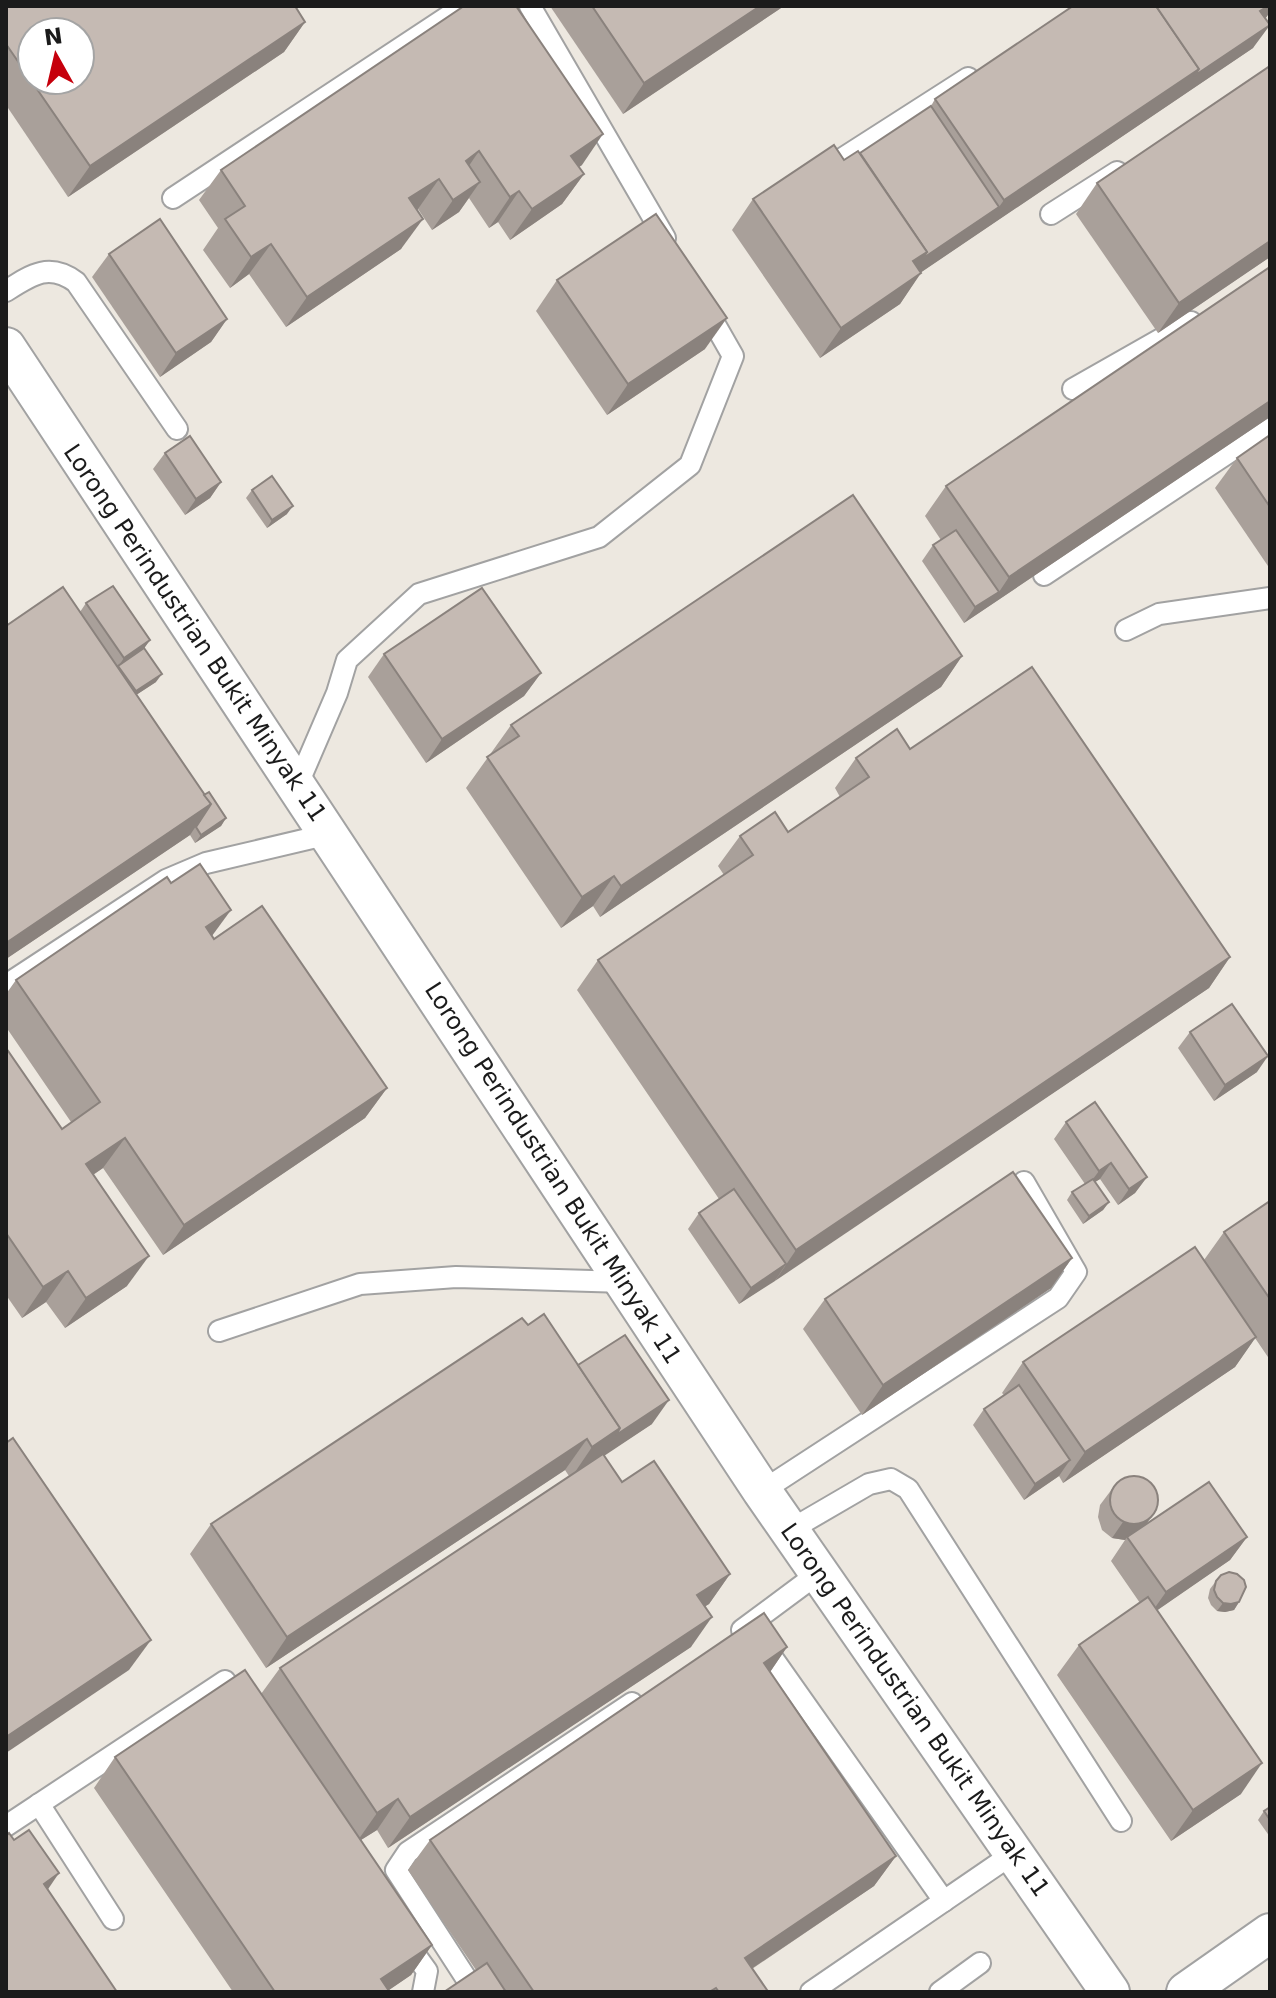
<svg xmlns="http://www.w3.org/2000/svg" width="1276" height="1998" viewBox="0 0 1276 1998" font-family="'DejaVu Sans',sans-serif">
	<rect width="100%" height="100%" fill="#ede8e0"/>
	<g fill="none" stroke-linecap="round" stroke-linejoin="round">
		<defs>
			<g id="lane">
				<polyline points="530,6 665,238"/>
				<polyline points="840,160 968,78"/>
				<polyline points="173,198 464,6"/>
				<polyline points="1051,214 1117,172"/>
				<path d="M6 291C31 275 49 262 76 282L177 429"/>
				<polyline points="1073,389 1191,322"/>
				<polyline points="1044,575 1270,425"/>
				<polyline points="1126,630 1159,614 1270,598"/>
				<polyline points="297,786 337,693 347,660 419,594 599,537 690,465 733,356 705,307"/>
				<polyline points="6,985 166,880 206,863 329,834"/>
				<polyline points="219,1331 360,1284 456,1277 625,1282"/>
				<polyline points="762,1491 1058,1298 1076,1272 1024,1182"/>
				<polyline points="790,1530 869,1484 891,1479 908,1489 1121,1821"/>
				<polyline points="742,1630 820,1572"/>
				<polyline points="762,1643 944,1901"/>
				<polyline points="39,1804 113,1919"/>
				<polyline points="6,1826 225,1681 239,1703"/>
				<polyline points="406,1942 427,1971 423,1992"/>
				<polyline points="475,1992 396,1870 408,1852 632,1703"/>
				<polyline points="811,1992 1014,1853"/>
				<polyline points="940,1992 980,1963"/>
			</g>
			<g id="street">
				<polyline points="6,347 762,1491 1110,1992"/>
				<polyline points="1186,1992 1270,1933"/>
			</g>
		</defs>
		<use href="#lane" stroke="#a2a2a2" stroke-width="24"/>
		<use href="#street" stroke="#a2a2a2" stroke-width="42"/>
		<use href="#lane" stroke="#fff" stroke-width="20"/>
		<use href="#street" stroke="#fff" stroke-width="38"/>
	</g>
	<g fill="#a9a09a">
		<polygon points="6,6 305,22 284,52 68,197 6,105"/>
		<polygon points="464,6 582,165 579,167 584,174 562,204 510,240 498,222 489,228 469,198 459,212 432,230 418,209 401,249 286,327 249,274 230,288 203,250 218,228 199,200 221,170"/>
		<polygon points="550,6 784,6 623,114"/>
		<polygon points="1270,6 1270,12 1265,19 1253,48 921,272 900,304 820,358 732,230 753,199 860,153 931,106 935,99"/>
		<polygon points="1270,66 1270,257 1158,333 1076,214 1097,183"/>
		<polygon points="109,254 227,319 211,342 160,377 92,277"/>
		<polygon points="1270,267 1270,417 964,623 922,561 933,545 941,540 925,516 946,486"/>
		<polygon points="557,280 705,349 607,415 536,311"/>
		<polygon points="1270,435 1270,569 1215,488 1237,458"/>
		<polygon points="165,453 221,482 210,498 185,515 153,469"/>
		<polygon points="252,490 287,514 267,528 246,498"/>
		<polygon points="86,603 150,640 144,648 156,682 136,695 204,795 226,818 221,826 195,843 190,835 6,959 6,626 80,612"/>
		<polygon points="384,654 541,673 524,696 426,763 368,677"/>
		<polygon points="962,656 941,687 600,917 593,906 561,928 466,788 511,725"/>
		<polygon points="910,749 1230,957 1209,988 739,1304 688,1229 699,1213 719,1199 577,990 598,960 724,875 718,866 740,836 788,832 840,797 835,788 856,758"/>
		<polygon points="171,883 214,939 387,1088 365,1118 163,1255 103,1168 93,1175 127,1286 65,1328 46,1302 22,1318 6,1295 6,1048 62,1129 71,1122 6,1027 6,994 16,980"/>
		<polygon points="1190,1032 1257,1072 1214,1101 1178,1048"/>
		<polygon points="1066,1122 1147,1177 1135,1193 1118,1205 1100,1179 1095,1182 1109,1202 1103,1210 1083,1224 1067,1200 1072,1192 1085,1184 1054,1139"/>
		<polygon points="1270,1201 1270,1360 1255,1338 1235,1367 1063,1483 1059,1476 1024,1500 973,1425 984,1409 1004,1395 1002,1393 1023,1362 1204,1260 1224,1232"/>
		<polygon points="1072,1258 1051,1288 862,1415 803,1329 825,1299"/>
		<polygon points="528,1325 652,1424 604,1455 622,1482 730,1574 709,1604 705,1606 691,1647 388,1848 377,1830 361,1840 432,1945 411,1975 389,1990 388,1992 233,1992 94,1788 115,1757 261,1694 280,1668 569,1476 565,1470 266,1668 190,1554 211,1524"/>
		<polygon points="1112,1489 1146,1524 1247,1537 1230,1560 1157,1610 1241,1794 1171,1841 1057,1675 1079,1645 1140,1603 1111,1561 1125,1540 1112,1538 1102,1530 1098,1517 1100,1505"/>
		<polygon points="1216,1581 1239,1602 1234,1610 1225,1612 1217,1611 1211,1605 1208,1598 1210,1589"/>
		<polygon points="787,1647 770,1672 896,1856 874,1886 752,1969 766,1992 444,1992 476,1970 408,1870 430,1840"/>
		<polygon points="1270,1807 1270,1837 1258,1820 1264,1811"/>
	</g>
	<g fill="#8a827d">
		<polygon points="760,6 784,6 623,114 644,83"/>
		<polygon points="1268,6 1270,6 1270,12 1262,23 1260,11"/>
		<polygon points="305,22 284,52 68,197 90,166"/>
		<polygon points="1270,25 1253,48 892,292 913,261 999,207 1004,200 1199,69"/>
		<polygon points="603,134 582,165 550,186 571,156"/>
		<polygon points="479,151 458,182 445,191 466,161"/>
		<polygon points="584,174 562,204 510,240 532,209"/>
		<polygon points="439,179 418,209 388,229 409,198"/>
		<polygon points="480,182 459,212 432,230 453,200"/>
		<polygon points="519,191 498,222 489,228 510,197"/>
		<polygon points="423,219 401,249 286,327 307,297"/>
		<polygon points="1270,241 1270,257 1158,333 1179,303"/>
		<polygon points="271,244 249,274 230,288 251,257"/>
		<polygon points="921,273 900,304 820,358 841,328"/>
		<polygon points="727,318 705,349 607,415 628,384"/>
		<polygon points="227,319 211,342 160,377 176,353"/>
		<polygon points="1270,401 1270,417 964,623 975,607 999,592 1009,577"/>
		<polygon points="221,482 210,498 185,515 196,499"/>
		<polygon points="293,506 287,514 267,528 272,520"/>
		<polygon points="150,640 138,657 118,666 113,674 124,658"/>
		<polygon points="962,656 941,687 600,917 621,886"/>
		<polygon points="541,673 524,696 426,763 442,739"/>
		<polygon points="162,674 156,682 130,699 136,691"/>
		<polygon points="211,804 190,835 6,959 6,943"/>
		<polygon points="226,818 221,826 195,843 201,835"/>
		<polygon points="614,876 593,906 561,928 582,897"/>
		<polygon points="231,910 209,940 206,927"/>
		<polygon points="1230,957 1209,988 775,1281 796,1250"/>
		<polygon points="1268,1056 1257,1072 1214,1101 1225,1085"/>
		<polygon points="387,1088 365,1118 163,1255 184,1225"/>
		<polygon points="125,1138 103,1168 64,1194 86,1164"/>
		<polygon points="1111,1163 1100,1179 1087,1187 1099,1171"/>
		<polygon points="1147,1177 1135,1193 1118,1205 1129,1189"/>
		<polygon points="1109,1202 1103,1210 1083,1224 1089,1216"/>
		<polygon points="149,1256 127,1286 65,1328 86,1298"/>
		<polygon points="1072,1258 1051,1288 862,1415 883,1385"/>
		<polygon points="786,1264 775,1281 739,1304 751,1288"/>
		<polygon points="68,1271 46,1302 22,1318 43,1287"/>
		<polygon points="1256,1337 1235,1367 1063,1483 1085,1452"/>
		<polygon points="669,1400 652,1424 571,1478 592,1447 620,1428"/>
		<polygon points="587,1439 565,1470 266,1668 287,1637"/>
		<polygon points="1070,1460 1059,1476 1024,1500 1035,1484"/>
		<polygon points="1156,1510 1145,1526 1127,1537 1125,1540 1112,1538 1123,1522"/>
		<polygon points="1247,1537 1230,1560 1149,1616 1166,1592"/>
		<polygon points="730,1574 709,1604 676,1625 697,1595"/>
		<polygon points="1239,1602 1234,1610 1225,1612 1217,1611 1223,1603"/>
		<polygon points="712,1617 691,1647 388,1848 410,1817"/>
		<polygon points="151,1640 129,1670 6,1753 6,1737"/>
		<polygon points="787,1647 766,1678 764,1663"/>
		<polygon points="1262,1763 1241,1794 1171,1841 1193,1810"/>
		<polygon points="398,1799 377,1830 356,1843 377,1813"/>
		<polygon points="896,1856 874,1886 723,1988 745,1958"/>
		<polygon points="59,1873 38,1904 44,1884"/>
		<polygon points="432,1945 411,1975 386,1992 381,1979"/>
	</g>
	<g fill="#c5bab3" stroke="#8a827d" stroke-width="2" fill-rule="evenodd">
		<path d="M6 6H295L305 22 90 166 6 44ZM32 32H80V80H32Z"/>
		<polygon points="464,6 516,6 603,134 571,156 584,174 532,209 519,191 510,197 479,151 466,161 480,182 453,200 439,179 409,198 423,219 307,297 271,244 251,257 225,219 245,206 221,170"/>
		<polygon points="592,6 760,6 644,83"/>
		<polygon points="1073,6 1156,6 1199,69 1004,200 935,99"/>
		<polygon points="1156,6 1268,6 1260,11 1270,25 1194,76 1199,69"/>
		<polygon points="1270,66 1270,241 1179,303 1097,183"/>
		<polygon points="931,106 999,207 922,259 927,252 860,153"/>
		<polygon points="834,145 844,160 858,151 927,252 913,261 921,273 841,328 753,199"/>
		<polygon points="656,214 727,318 628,384 557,280"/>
		<polygon points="160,219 227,319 176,353 109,254"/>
		<polygon points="1270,267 1270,401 1009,577 946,486"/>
		<polygon points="1270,435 1270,507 1237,458"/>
		<polygon points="190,436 221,482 196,499 165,453"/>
		<polygon points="272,476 293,506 272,520 252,490"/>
		<polygon points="853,495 962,656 621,886 614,876 582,897 487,757 519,736 511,725"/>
		<polygon points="956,530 999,592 975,607 933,545"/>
		<polygon points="113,586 150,640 124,658 86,603"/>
		<polygon points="63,587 211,804 6,943 6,626"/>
		<polygon points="482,588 541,673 442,739 384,654"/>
		<polygon points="144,648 162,674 136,691 118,666"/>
		<polygon points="1032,667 1230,957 796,1250 598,960 753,855 740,836 775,812 788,832 869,777 856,758 897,729 910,749"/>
		<polygon points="209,792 226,818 201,835 196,827 211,804 204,795"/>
		<polygon points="200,864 231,910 206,927 214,939 262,906 387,1088 184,1225 125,1138 86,1164 149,1256 86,1298 68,1271 43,1287 6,1233 6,1048 62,1129 100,1102 16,980 167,877 171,883"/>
		<polygon points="1232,1004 1268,1056 1225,1085 1190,1032"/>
		<polygon points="1095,1102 1147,1177 1129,1189 1111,1163 1099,1171 1066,1122"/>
		<polygon points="1013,1172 1072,1258 883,1385 825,1299"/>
		<polygon points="1093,1179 1109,1202 1089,1216 1072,1192"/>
		<polygon points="734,1189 786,1264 751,1288 699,1213"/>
		<polygon points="1270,1201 1270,1299 1224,1232"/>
		<polygon points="1195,1247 1256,1337 1085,1452 1023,1362"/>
		<polygon points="544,1314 620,1428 592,1447 587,1439 287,1637 211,1524 522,1318 528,1325"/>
		<polygon points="625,1335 669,1400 616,1435 620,1428 578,1365"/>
		<polygon points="1019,1385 1070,1460 1035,1484 984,1409"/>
		<polygon points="13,1438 151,1640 6,1737 6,1443"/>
		<polygon points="603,1454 622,1482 654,1461 730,1574 697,1595 712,1617 410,1817 398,1799 377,1813 280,1668"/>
		<circle cx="1134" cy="1500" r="24"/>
		<polygon points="1209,1482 1247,1537 1166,1592 1127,1537"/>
		<polygon points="1229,1572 1237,1574 1244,1580 1246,1587 1239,1602 1231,1604 1223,1603 1217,1597 1214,1590 1216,1581 1221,1575"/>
		<polygon points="1148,1597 1262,1763 1193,1810 1079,1645"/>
		<polygon points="764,1613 787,1647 764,1663 896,1856 745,1958 767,1990 764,1992 719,1992 716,1988 709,1992 534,1992 430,1840"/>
		<polygon points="245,1670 432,1945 381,1979 389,1991 387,1992 275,1992 115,1757"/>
		<polygon points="1270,1807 1270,1820 1264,1811"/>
		<polygon points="29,1830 59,1873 44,1884 117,1992 6,1992 6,1836 9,1833 14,1840"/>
		<polygon points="487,1963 506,1992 444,1992"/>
	</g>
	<g text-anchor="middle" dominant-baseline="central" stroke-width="6" stroke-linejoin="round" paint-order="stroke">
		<g font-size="24" fill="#1b1b1b" stroke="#fff">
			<text transform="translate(195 633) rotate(56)">Lorong Perindustrian Bukit Minyak 11</text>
			<text transform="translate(553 1173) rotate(57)">Lorong Perindustrian Bukit Minyak 11</text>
			<text transform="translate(915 1710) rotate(55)">Lorong Perindustrian Bukit Minyak 11</text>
		</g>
	</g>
	<rect width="1276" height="1998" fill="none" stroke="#1b1b1b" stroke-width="16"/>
	<g transform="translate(56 56) rotate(352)"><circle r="38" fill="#ffffff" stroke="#a4a4a4" stroke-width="2"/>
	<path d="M0-6L14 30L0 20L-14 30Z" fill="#c6000c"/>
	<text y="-12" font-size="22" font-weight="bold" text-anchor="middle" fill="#1b1b1b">N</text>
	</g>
</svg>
